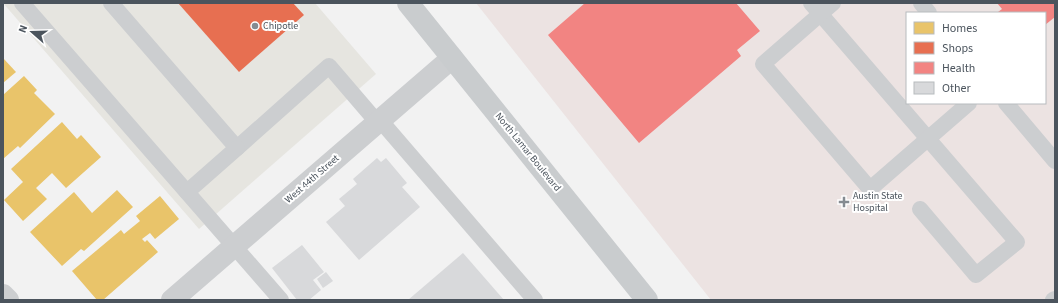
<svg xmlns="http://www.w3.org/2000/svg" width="1058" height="303" viewBox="0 0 1058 303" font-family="'Source Sans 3',sans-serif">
	<rect width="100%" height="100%" fill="#f2f2f2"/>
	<polygon fill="#e6e5e0" points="3,3 315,3 376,74 199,229"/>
	<path fill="#ece3e2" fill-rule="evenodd" d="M476 3H1055V300H711ZM907 13H1045V103H907Z"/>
	<g fill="#e9c46a">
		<polygon points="3,58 16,72 3,83"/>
		<polygon points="24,76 37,90 34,93 55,114 20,148 18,146 3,159 3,95"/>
		<polygon points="62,122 77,139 81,135 101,157 66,188 52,173 36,188 47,199 23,221 4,200 23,182 11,169"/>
		<polygon points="117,190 133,207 84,251 81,249 62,266 30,232 74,192 92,213"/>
		<polygon points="160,196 179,219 155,239 150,233 142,239 145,242 147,240 158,252 103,300 97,300 72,271 121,230 124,234 140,221 136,216"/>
	</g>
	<polygon fill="#e76f51" points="178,3 293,3 304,15 239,72"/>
	<g fill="#f28482">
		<polygon points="585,3 736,3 760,31 737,50 741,56 639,143 548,35"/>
		<polygon points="997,3 1055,3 1055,17 1045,25 1045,13 1000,13 998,12 1002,9"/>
	</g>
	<g fill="#d8d9db">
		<polygon points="377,158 381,162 386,158 407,183 402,187 420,207 359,260 326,222 345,206 339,199 357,184 353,179"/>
		<polygon points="302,245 324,272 313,280 321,290 309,300 297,300 272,268"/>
		<polygon points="463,253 504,300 408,300"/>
		<polygon points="326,272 333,281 323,288 317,279"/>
	</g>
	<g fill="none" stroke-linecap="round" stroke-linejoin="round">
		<g stroke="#ccced0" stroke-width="16">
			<polyline points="22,3 281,300"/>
			<polyline points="111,3 237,148 329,66 377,122"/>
			<polyline points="811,3 1017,242 976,275 920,209"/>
			<polyline points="833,3 763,64 870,189 969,103"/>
			<polyline points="921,3 929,13"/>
			<polyline points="1006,103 1055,161"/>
			<polyline points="380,120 535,300"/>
			<polyline points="187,192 237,148"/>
			<polyline points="1053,300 1055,299"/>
		</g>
		<g stroke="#ccced0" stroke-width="22">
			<polyline points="3,295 8,300"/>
			<polyline points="172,300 452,58"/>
		</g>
		<polyline stroke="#c9ccce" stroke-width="22" points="408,3 647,300"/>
	</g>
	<g fill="#858b91" stroke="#fff" stroke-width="1.5">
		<circle cx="255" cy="26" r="4"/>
		<path d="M842 196h4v4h4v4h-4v4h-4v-4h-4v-4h4z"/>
	</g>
	<g text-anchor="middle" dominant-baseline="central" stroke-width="4" stroke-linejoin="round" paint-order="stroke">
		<g font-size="10" fill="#4b545d" stroke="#fff" text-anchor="start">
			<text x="263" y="26">Chipotle</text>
			<text x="853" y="196">Austin State<tspan x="853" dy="12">Hospital</tspan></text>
		</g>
		<g font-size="10" fill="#4b545d" stroke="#fff">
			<text transform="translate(528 152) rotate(51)">North Lamar Boulevard</text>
			<text transform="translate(312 179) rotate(-41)">West 44th Street</text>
		</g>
	</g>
	<rect width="1058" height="303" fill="none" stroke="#4b545d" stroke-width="8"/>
	<rect x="906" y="12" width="140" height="92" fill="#ffffff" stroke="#b7bbbe"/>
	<rect x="914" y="22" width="20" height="12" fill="#e9c46a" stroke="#b7bbbe"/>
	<text x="942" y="32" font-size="12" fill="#4b545d">Homes</text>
	<rect x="914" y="42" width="20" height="12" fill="#e76f51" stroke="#b7bbbe"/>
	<text x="942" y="52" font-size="12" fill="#4b545d">Shops</text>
	<rect x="914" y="62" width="20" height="12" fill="#f28482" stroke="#b7bbbe"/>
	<text x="942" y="72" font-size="12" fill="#4b545d">Health</text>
	<rect x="914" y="82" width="20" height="12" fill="#d8d9db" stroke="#b7bbbe"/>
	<text x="942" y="92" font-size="12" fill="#4b545d">Other</text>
	<g transform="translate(32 32) rotate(290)" stroke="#ffffff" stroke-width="3" paint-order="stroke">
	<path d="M0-3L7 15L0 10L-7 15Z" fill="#4b545d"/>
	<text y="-6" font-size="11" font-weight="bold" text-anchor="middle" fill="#4b545d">N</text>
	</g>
</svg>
